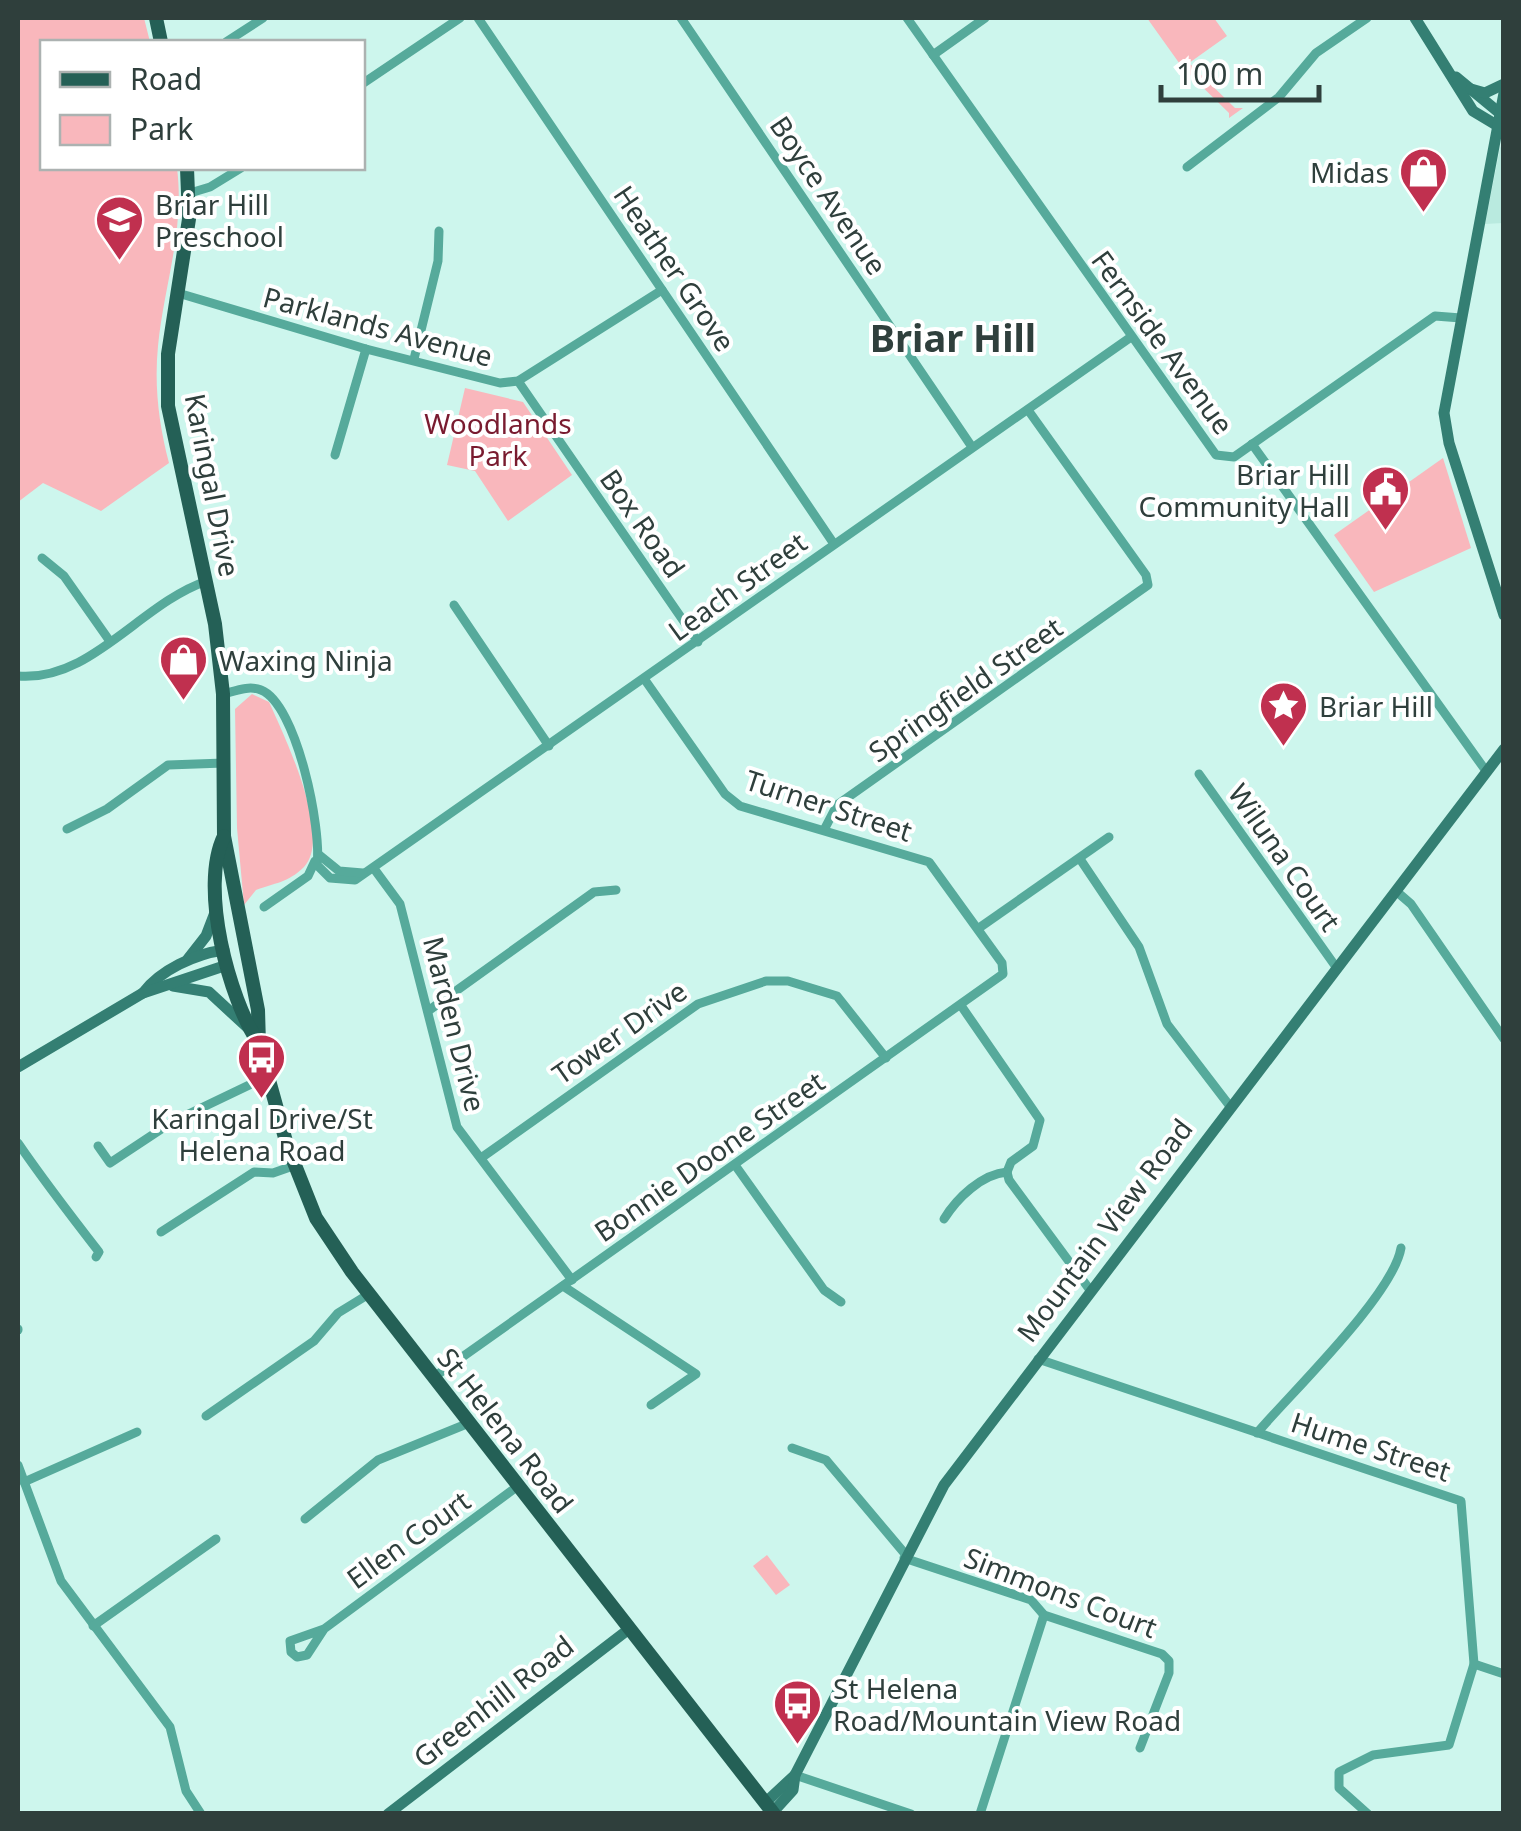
<svg xmlns="http://www.w3.org/2000/svg" width="1521" height="1831" viewBox="0 0 1521 1831" font-family="'Noto Sans',sans-serif">
	<rect width="100%" height="100%" fill="#cdf6ed"/>
	<polygon fill="#b9eadf" points="1503,143 1503,223 1485,224 1500,148"/>
	<g fill="#f9b7bc">
		<path d="M18 18H144L150 42H42V168H177C185 230 164 285 158 346 154 386 159 425 169 463L101 511 43 483 18 502Z"/>
		<polygon points="1147,18 1214,18 1227,36 1189,63 1235,108 1243,108 1229,118 1229,113 1182,67"/>
		<polygon points="465,388 523,402 572,475 508,521 475,471 447,465"/>
		<polygon points="1443,458 1471,548 1374,592 1334,535"/>
		<path d="M252 694 269 702C284 735 333 837 304 867 288 883 274 883 256 890L244 905 237 828 235 709Z"/>
		<polygon points="767,1555 790,1585 776,1595 753,1566"/>
	</g>
	<g fill="none" stroke-linecap="round" stroke-linejoin="round">
		<g stroke="#56aa9b" stroke-width="9">
			<polyline points="478,18 834,544"/>
			<polyline points="681,18 972,447"/>
			<polyline points="907,18 1216,455 1234,457 1435,316 1461,318"/>
			<polyline points="226,42 263,18"/>
			<polyline points="933,55 985,18"/>
			<polyline points="362,84 460,18"/>
			<polyline points="1187,167 1279,97 1316,53 1367,18"/>
			<polyline points="190,193 210,187 241,168"/>
			<polyline points="178,293 366,349 500,383 518,381 662,290"/>
			<polyline points="414,359 438,261 439,231"/>
			<polyline points="518,381 698,642"/>
			<polyline points="1252,444 1486,771"/>
			<polyline points="335,455 366,349"/>
			<polyline points="42,558 64,576 109,640"/>
			<polyline points="454,605 549,746"/>
			<path d="M18 676C91 682 141 603 207 581"/>
			<path d="M223 694C235 691 249 685 261 690 297 704 322 830 317 865L330 878 355 880 1131 337"/>
			<polyline points="1199,774 1336,967"/>
			<polyline points="67,829 107,809 168,765 224,763"/>
			<polyline points="824,830 837,805 1148,585 1146,575 1028,410"/>
			<polyline points="318,854 339,871 363,873"/>
			<polyline points="1080,859 1139,947 1167,1024 1229,1105"/>
			<polyline points="375,870 400,904 457,1127 572,1280"/>
			<polyline points="1396,891 1411,904 1504,1039"/>
			<polyline points="264,907 308,876 315,861"/>
			<polyline points="979,928 1109,837"/>
			<polyline points="962,1007 1040,1120 1033,1146 1011,1162 1007,1172"/>
			<polyline points="428,1011 594,892 616,890"/>
			<path d="M18 1143C44 1181 71 1216 99 1252L96 1257"/>
			<polyline points="98,1146 110,1163 172,1122 268,1076"/>
			<polyline points="481,1158 698,1004 766,981 788,981 837,996 886,1058"/>
			<polyline points="735,1165 824,1290 841,1302"/>
			<polyline points="1007,1172 1009,1180 1090,1290"/>
			<path d="M944 1219C957 1198 982 1174 1007 1172"/>
			<polyline points="161,1232 254,1172 273,1173 293,1166"/>
			<polyline points="563,1286 696,1374 651,1405"/>
			<polyline points="18,1329 18,1330"/>
			<polyline points="1038,1359 1461,1501 1474,1664 1449,1745 1373,1755 1339,1772 1339,1788 1368,1814"/>
			<polyline points="434,1377 1003,974 1002,963 929,862 740,806 725,794 645,680"/>
			<polyline points="206,1416 314,1341 338,1313 369,1294"/>
			<path d="M1257 1433C1291 1393 1393 1295 1401 1248"/>
			<polyline points="792,1448 826,1460 906,1555"/>
			<polyline points="18,1465 61,1581 170,1727 186,1791 201,1814"/>
			<polyline points="24,1482 137,1432"/>
			<polyline points="305,1519 378,1460 469,1423"/>
			<polyline points="904,1558 1031,1600 1044,1615 1162,1654 1169,1661 1169,1673 1140,1748"/>
			<polyline points="93,1626 216,1539"/>
			<polyline points="324,1629 290,1641 291,1652 297,1657 307,1655 324,1629 518,1486"/>
			<polyline points="1474,1664 1504,1674"/>
			<polyline points="795,1775 911,1814"/>
			<polyline points="980,1814 1044,1615"/>
		</g>
		<g stroke="#347f73" stroke-width="11">
			<polyline points="1415,18 1473,111 1503,129"/>
			<polyline points="1456,77 1502,115"/>
			<polyline points="1471,89 1485,93 1504,84"/>
			<polyline points="1504,93 1444,413 1449,443 1504,615"/>
			<polyline points="188,959 206,936 216,910"/>
			<polyline points="173,986 209,992 248,1028"/>
			<path d="M143 993C160 970 195 954 224 950"/>
			<polyline points="18,1067 143,993 227,965"/>
			<polyline points="766,1802 795,1775"/>
			<polyline points="773,1812 793,1790 795,1775 944,1485 1504,749"/>
			<polyline points="388,1814 629,1629"/>
		</g>
		<g stroke="#246056" stroke-width="14">
			<polyline points="156,18 161,42"/>
			<polyline points="187,168 189,219 168,354 168,406 215,624 223,694 224,836 258,1010 259,1044 287,1145 316,1218 352,1272 774,1814"/>
			<path d="M224 836C199 887 229 999 259 1044"/>
		</g>
	</g>
	<defs>
		<symbol id="shop-pin" viewBox="-11 -11 22 30"><path d="M0 17L-7.5 6A9.5 9.5 0 1 1 7.5 6Z" fill="#c0304f" stroke="#fff"/><path d="M-5-2.5h2.3a2.7 3.5 0 0 1 5.4 0H5L5.5 6h-11ZM-1.5-2.5h3a1.5 2.3 0 0 0-3 0Z" fill="#fff"/></symbol>
		<symbol id="school-pin" viewBox="-11 -11 22 30"><path d="M0 17L-7.5 6A9.5 9.5 0 1 1 7.5 6Z" fill="#c0304f" stroke="#fff"/><path d="M0-5L7-2L0 1L-7-2ZM-4 1L0 2.5L4 1V4Q0 6-4 4Z" fill="#fff"/></symbol>
		<symbol id="civic-pin" viewBox="-11 -11 22 30"><path d="M0 17L-7.5 6A9.5 9.5 0 1 1 7.5 6Z" fill="#c0304f" stroke="#fff"/><path d="M-.6-6.5H3V-4.5H.6V-3L4-1V1h2V6H-6V1h2V-1L-.6-3ZM-1.2 2.5V6h2.4V2.5Z" fill="#fff"/></symbol>
		<symbol id="sight-pin" viewBox="-11 -11 22 30"><path d="M0 17L-7.5 6A9.5 9.5 0 1 1 7.5 6Z" fill="#c0304f" stroke="#fff"/><path d="M0-6L1.8-2.2L6-1.7L2.9 1.2L3.7 5.4L0 3.3L-3.7 5.4L-2.9 1.2L-6-1.7L-1.8-2.2Z" fill="#fff"/></symbol>
		<symbol id="bus-pin" viewBox="-11 -11 22 30"><path d="M0 17L-7.5 6A9.5 9.5 0 1 1 7.5 6Z" fill="#c0304f" stroke="#fff"/><path d="M-5-6H5V4H4V6H2V4H-2V6H-4V4H-5ZM-3.5-4V0h7V-4ZM-3.5 1.2v1.5H-2V1.2ZM2 1.2v1.5H3.5V1.2Z" fill="#fff"/></symbol>
	</defs>
	<g fill-rule="evenodd">
		<use href="#shop-pin" x="1396" y="144" width="55" height="75"/>
		<use href="#school-pin" x="92" y="192" width="55" height="75"/>
		<use href="#civic-pin" x="1358" y="462" width="55" height="75"/>
		<use href="#shop-pin" x="156" y="632" width="55" height="75"/>
		<use href="#sight-pin" x="1256" y="678" width="55" height="75"/>
		<use href="#bus-pin" x="234" y="1030" width="55" height="75"/>
		<use href="#bus-pin" x="770" y="1676" width="55" height="75"/>
	</g>
	<g text-anchor="middle" dominant-baseline="central" stroke-width="8" stroke-linejoin="round" paint-order="stroke">
		<g font-size="28" fill="#2f3f3c" stroke="#fff" text-anchor="start">
			<text x="1389" y="172" text-anchor="end">Midas</text>
			<text x="155" y="204">Briar Hill<tspan x="155" dy="32">Preschool</tspan></text>
			<text x="1350" y="474" text-anchor="end">Briar Hill<tspan x="1350" dy="32">Community Hall</tspan></text>
			<text x="219" y="660">Waxing Ninja</text>
			<text x="1319" y="706">Briar Hill</text>
			<text x="262" y="1118" text-anchor="middle">Karingal Drive/St<tspan x="262" dy="32">Helena Road</tspan></text>
			<text x="833" y="1688">St Helena<tspan x="833" dy="32">Road/Mountain View Road</tspan></text>
		</g>
		<g font-size="28" fill="#2f3f3c" stroke="#fff">
			<text transform="translate(829 195) rotate(56)">Boyce Avenue</text>
			<text transform="translate(675 268) rotate(56)">Heather Grove</text>
			<text transform="translate(378 326) rotate(15)">Parklands Avenue</text>
			<text transform="translate(1163 342) rotate(54)">Fernside Avenue</text>
			<text transform="translate(213 485) rotate(79)">Karingal Drive</text>
			<text transform="translate(643 523) rotate(55)">Box Road</text>
			<text transform="translate(737 586) rotate(-36)">Leach Street</text>
			<text transform="translate(965 689) rotate(-35)">Springfield Street</text>
			<text transform="translate(829 805) rotate(18)">Turner Street</text>
			<text transform="translate(1285 857) rotate(55)">Wiluna Court</text>
			<text transform="translate(455 1024) rotate(76)">Marden Drive</text>
			<text transform="translate(619 1032) rotate(-35)">Tower Drive</text>
			<text transform="translate(709 1156) rotate(-35)">Bonnie Doone Street</text>
			<text transform="translate(1104 1230) rotate(-53)">Mountain View Road</text>
			<text transform="translate(506 1430) rotate(52)">St Helena Road</text>
			<text transform="translate(1371 1446) rotate(18)">Hume Street</text>
			<text transform="translate(408 1539) rotate(-36)">Ellen Court</text>
			<text transform="translate(1061 1592) rotate(21)">Simmons Court</text>
			<text transform="translate(493 1701) rotate(-38)">Greenhill Road</text>
		</g>
		<g font-size="28" fill="#791b2f" stroke="#fff">
			<text x="498" y="423">Woodlands<tspan x="498" dy="32">Park</tspan></text>
		</g>
		<g font-size="38" font-weight="bold" fill="#2f3f3c" stroke="#fff">
			<text x="953" y="337">Briar Hill</text>
		</g>
	</g>
	<rect width="1521" height="1831" fill="none" stroke="#2f3f3c" stroke-width="40"/>
	<rect x="40" y="40" width="325" height="130" fill="#ffffff" stroke="#acb2b1" stroke-width="2.5"/>
	<rect x="60" y="72" width="50" height="15" fill="#246056" stroke="#acb2b1" stroke-width="2.5"/>
	<text x="130" y="90" font-size="30" fill="#2f3f3c">Road</text>
	<rect x="60" y="115" width="50" height="30" fill="#f9b7bc" stroke="#acb2b1" stroke-width="2.5"/>
	<text x="130" y="140" font-size="30" fill="#2f3f3c">Park</text>
	<path d="M1161 85v15h158v-15" fill="none" stroke="#2f3f3c" stroke-width="5"/>
	<text x="1176" y="85" font-size="30" fill="#2f3f3c" stroke="#ffffff" stroke-width="8" paint-order="stroke">100 m</text>
</svg>
